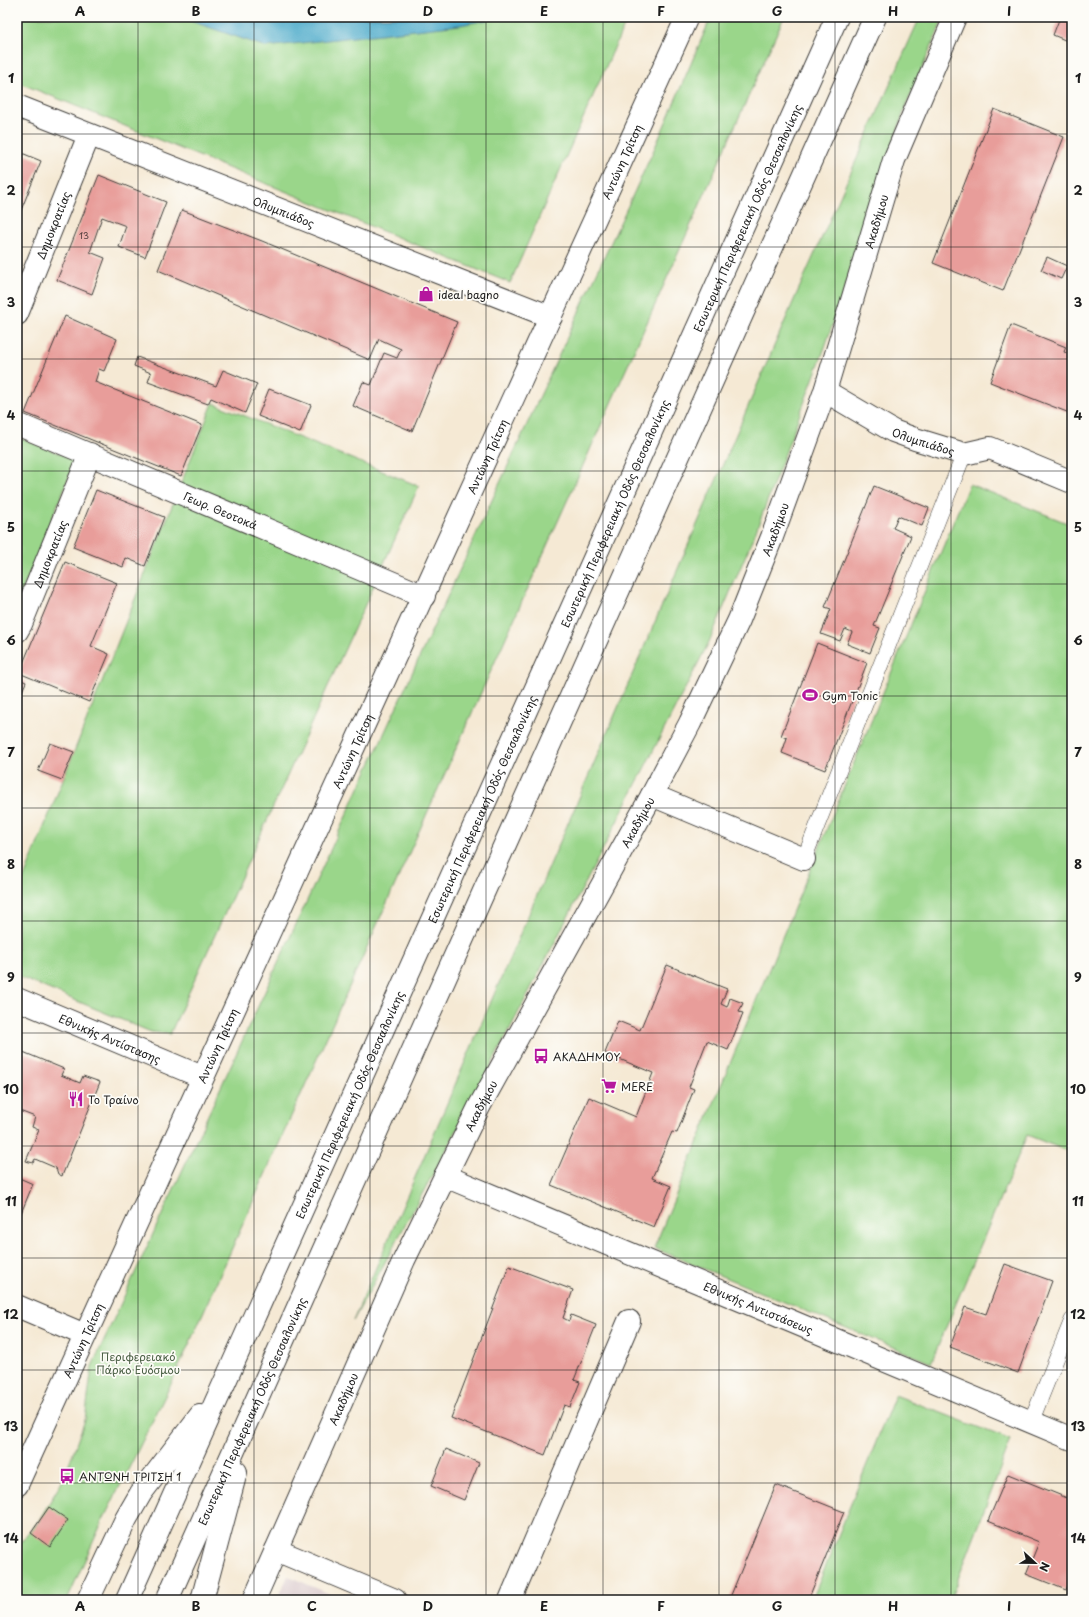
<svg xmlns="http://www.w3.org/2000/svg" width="1089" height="1617" viewBox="0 0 1089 1617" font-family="'Playpen Sans',sans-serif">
	<rect width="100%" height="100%" fill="#fdfcf7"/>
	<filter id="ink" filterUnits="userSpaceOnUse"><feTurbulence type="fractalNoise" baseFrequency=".025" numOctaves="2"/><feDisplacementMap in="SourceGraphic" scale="8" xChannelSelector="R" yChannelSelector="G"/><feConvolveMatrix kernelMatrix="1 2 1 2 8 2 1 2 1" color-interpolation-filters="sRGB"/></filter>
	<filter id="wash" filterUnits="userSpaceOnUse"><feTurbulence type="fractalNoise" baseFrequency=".012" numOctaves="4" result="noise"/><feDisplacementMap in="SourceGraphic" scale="16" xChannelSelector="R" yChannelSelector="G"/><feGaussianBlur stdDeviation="0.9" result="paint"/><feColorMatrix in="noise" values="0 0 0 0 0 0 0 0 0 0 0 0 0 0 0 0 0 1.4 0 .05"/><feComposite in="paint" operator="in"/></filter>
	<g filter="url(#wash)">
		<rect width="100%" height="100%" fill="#f5e9d4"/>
		<polygon fill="#d2bec3" points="288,1576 344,1600 277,1600"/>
		<g fill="#9ad68a" stroke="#5b7953">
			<polygon points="17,17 628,17 510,283 17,82"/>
			<polygon points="711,17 784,17 173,1380 103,1520 67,1600 17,1600 17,1547 37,1523 63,1480 85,1420 92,1366 656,145"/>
			<polygon points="920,17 944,17 905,108 824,350 756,531 709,642 587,880 470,1106 353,1321 794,300"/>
			<polygon points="213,403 419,486 170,1034 151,1032 17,976 17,895"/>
			<polygon points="17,437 76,460 17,604"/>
			<polygon points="969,484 1072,525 1072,1153 1027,1135 931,1363 654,1248"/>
			<polygon points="895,1395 1011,1440 950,1600 812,1600"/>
		</g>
		<polygon fill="#4dabcb" stroke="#346474" points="179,17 503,17 460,25 266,47"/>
		<g id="blocks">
			<g fill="#e89d9a">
				<polygon points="1060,17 1072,17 1072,43 1053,35"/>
				<polygon points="994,109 1064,137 1003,291 933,263"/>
				<polygon points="17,151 41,161 17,220"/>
				<polygon points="99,175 166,202 145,257 119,247 126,226 102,217 90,252 105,258 92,294 57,280"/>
				<polygon points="182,210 262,241 457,322 412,431 353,406 363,382 371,385 384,353 397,358 401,349 379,339 370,360 158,270"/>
				<polygon points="1047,257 1067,266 1061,279 1041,270"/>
				<polygon points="65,316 117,339 104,371 99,369 95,382 202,425 181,476 25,413"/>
				<polygon points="1011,325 1066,347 1064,352 1072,355 1072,414 990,382"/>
				<polygon points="137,357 216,386 223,370 257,384 245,413 211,398 208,404 148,382 151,373 134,366"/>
				<polygon points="269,389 311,405 300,433 258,416"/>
				<polygon points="874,486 929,508 922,526 898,516 893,528 911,536 874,626 880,628 870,653 847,644 852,632 845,629 840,641 821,634 831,609 825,607"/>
				<polygon points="96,490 164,517 145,566 126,558 123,567 73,547"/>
				<polygon points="65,562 117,583 91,646 109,654 89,702 19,673"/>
				<polygon points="817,643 867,663 825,770 782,753 787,738 781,736"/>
				<polygon points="17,678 26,682 17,703"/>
				<polygon points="50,743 74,752 62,780 38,771"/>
				<polygon points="667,965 727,989 721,1004 727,1007 730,998 743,1003 739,1012 743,1013 728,1050 707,1041 689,1087 694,1089 677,1133 672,1132 652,1178 671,1186 654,1227 551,1185 589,1097 636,1117 653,1073 605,1053 618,1021 640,1030"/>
				<polygon points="23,1052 64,1069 61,1075 80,1083 83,1076 100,1082 62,1176 58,1174 56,1168 35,1159 33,1163 26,1161 39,1130 32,1127 35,1117 17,1110 17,1068"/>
				<polygon points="17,1177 33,1184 17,1223"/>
				<polygon points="1005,1264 1052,1281 1018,1373 950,1347 965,1307 986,1314"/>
				<polygon points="509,1266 573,1290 563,1318 569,1321 571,1315 596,1325 574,1380 580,1382 570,1407 564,1405 545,1455 451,1418"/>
				<polygon points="446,1449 479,1463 464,1500 431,1486"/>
				<polygon points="1008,1474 1072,1500 1072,1574 1066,1590 1026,1574 1039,1542 988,1521"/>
				<polygon points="776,1485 844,1512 808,1600 729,1600"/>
				<polygon points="49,1507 68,1520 50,1547 31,1533"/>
			</g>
		</g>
	</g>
	<g filter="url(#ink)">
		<use href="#blocks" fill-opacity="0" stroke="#3d3b38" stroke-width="1"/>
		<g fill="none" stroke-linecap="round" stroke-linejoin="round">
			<defs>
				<g id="lane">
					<polyline points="804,859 964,454"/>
					<polyline points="1031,1422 1072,1320"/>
				</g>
				<g id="street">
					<path id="s1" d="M17 314 89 135"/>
					<path id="s2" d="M825 391 893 431 915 439 964 454 990 448 1072 482"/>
					<path id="s3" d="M17 424 424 596"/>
					<path id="s4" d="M17 631 21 624 90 454"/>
					<polyline points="652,795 804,859"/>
					<path id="s5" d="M445 1176 1072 1439"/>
					<polyline points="17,1306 85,1335"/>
					<polyline points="276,1550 395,1600"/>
					<polyline points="510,1600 629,1321"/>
				</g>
				<g id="secondary">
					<path id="s6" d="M17 106 551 317"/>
					<path id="s7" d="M17 999 202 1077"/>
					<path id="s8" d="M17 1485C239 995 465 507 687 17"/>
					<path id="s9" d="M254 1600 404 1260 479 1107 652 795 690 723 739 620 772 537 825 391 894 160 955 17"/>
				</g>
				<g id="highway">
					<polyline points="88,1600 126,1519 141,1493 200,1416"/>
					<path id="s10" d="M127 1600 837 17"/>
					<path id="s11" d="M167 1600 875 17"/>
					<polyline points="202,1600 236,1472"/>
				</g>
			</defs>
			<use href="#lane" stroke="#3d3b38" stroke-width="16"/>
			<use href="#street" stroke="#3d3b38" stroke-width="24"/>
			<use href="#secondary" stroke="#3d3b38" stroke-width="24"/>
			<use href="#highway" stroke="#3d3b38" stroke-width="24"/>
			<use href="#lane" stroke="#fff" stroke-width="15"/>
			<use href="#street" stroke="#fff" stroke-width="22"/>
			<use href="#secondary" stroke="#fff" stroke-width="22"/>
			<use href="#highway" stroke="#fff" stroke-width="22"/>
		</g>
	</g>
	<path fill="none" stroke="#1c1c1c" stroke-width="1" stroke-opacity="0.55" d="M138 17V1600M254 17V1600M370 17V1600M486 17V1600M603 17V1600M719 17V1600M835 17V1600M951 17V1600M17 134H1072M17 247H1072M17 359H1072M17 471H1072M17 584H1072M17 696H1072M17 808H1072M17 921H1072M17 1033H1072M17 1146H1072M17 1258H1072M17 1370H1072M17 1483H1072"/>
	<defs>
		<symbol id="shop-bare" viewBox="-9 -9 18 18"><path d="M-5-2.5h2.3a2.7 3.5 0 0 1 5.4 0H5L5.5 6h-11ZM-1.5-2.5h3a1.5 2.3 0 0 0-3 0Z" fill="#b5179e" stroke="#fdfcf7" stroke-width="2.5" paint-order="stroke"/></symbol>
		<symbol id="stadium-bare" viewBox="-9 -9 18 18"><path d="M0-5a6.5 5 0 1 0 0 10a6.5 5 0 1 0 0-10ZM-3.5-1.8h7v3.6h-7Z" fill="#b5179e" stroke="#fdfcf7" stroke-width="2.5" paint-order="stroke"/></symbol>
		<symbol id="bus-bare" viewBox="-9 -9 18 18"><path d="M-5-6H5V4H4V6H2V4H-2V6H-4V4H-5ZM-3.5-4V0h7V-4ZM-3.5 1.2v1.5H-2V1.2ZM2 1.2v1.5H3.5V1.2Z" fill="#b5179e" stroke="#fdfcf7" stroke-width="2.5" paint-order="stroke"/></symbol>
		<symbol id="supermarket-bare" viewBox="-9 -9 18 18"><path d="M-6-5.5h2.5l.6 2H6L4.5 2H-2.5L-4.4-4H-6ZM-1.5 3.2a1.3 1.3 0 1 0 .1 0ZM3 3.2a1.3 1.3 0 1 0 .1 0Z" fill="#b5179e" stroke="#fdfcf7" stroke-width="2.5" paint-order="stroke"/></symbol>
		<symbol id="restaurant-bare" viewBox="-9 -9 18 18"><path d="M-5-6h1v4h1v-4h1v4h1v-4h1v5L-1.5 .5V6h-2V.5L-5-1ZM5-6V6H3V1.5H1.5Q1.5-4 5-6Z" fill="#b5179e" stroke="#fdfcf7" stroke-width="2.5" paint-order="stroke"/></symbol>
	</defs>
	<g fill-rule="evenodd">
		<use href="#shop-bare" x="415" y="283" width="22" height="22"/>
		<use href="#stadium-bare" x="799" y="684" width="22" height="22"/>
		<use href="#bus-bare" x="530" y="1045" width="22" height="22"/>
		<use href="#supermarket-bare" x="598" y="1075" width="22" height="22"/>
		<use href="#restaurant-bare" x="65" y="1088" width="22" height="22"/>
		<use href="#bus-bare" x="56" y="1465" width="22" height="22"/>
	</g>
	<g text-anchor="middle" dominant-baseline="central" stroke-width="3.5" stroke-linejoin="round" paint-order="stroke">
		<g font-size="9" fill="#4f3c3c">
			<text x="84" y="235">13</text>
		</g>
		<g font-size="11" fill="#1c1c1c" stroke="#fdfcf7">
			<text stroke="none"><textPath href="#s8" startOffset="1455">Αντώνη Τρίτση</textPath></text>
			<text stroke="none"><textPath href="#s6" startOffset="287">Ολυμπιάδος</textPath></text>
			<text stroke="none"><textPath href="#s10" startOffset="1515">Εσωτερική Περιφερειακή Οδός Θεσσαλονίκης</textPath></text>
			<text stroke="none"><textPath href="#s9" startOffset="1516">Ακαδήμου</textPath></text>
			<text stroke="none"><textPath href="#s1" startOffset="96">Δημοκρατίας</textPath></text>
			<text stroke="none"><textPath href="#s2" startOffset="111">Ολυμπιάδος</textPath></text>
			<text stroke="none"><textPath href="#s8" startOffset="1131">Αντώνη Τρίτση</textPath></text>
			<text stroke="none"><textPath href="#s3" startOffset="221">Γεωρ. Θεοτοκά</textPath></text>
			<text stroke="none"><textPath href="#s10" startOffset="1191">Εσωτερική Περιφερειακή Οδός Θεσσαλονίκης</textPath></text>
			<text stroke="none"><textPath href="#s9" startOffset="1192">Ακαδήμου</textPath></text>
			<text stroke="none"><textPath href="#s4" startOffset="84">Δημοκρατίας</textPath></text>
			<text stroke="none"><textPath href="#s8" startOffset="807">Αντώνη Τρίτση</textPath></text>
			<text stroke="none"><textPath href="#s10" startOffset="867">Εσωτερική Περιφερειακή Οδός Θεσσαλονίκης</textPath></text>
			<text stroke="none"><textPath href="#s9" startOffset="868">Ακαδήμου</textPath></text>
			<text stroke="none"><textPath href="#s7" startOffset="101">Εθνικής Αντίστασης</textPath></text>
			<text stroke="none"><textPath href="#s8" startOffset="483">Αντώνη Τρίτση</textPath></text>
			<text stroke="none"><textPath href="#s10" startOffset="543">Εσωτερική Περιφερειακή Οδός Θεσσαλονίκης</textPath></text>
			<text stroke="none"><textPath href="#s9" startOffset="544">Ακαδήμου</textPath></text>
			<text stroke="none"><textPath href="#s5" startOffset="340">Εθνικής Αντιστάσεως</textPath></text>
			<text stroke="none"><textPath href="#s8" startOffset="159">Αντώνη Τρίτση</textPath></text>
			<text stroke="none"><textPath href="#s9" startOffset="220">Ακαδήμου</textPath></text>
			<text stroke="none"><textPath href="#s11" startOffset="207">Εσωτερική Περιφερειακή Οδός Θεσσαλονίκης</textPath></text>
		</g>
		<g font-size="11" fill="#1c1c1c" stroke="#fdfcf7" text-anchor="start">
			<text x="438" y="294">ideal bagno</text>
			<text x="822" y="695">Gym Tonic</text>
			<text x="553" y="1056">ΑΚΑΔΗΜΟΥ</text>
			<text x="621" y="1086">MERE</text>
			<text x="88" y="1099">Το Τραίνο</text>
			<text x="79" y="1476">ΑΝΤΩΝΗ ΤΡΙΤΣΗ 1</text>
		</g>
		<g font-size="11" fill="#485d42" stroke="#fdfcf7">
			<text x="138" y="1356">Περιφερειακό<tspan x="138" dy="13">Πάρκο Ευόσμου</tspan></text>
		</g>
	</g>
	<rect width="1089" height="1617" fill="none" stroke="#fdfcf7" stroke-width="44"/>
	<g transform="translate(1035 1563) rotate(112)" stroke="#fdfcf7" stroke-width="3" paint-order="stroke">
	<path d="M0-3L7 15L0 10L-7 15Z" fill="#1c1c1c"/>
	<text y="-6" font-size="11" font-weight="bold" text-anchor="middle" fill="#1c1c1c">N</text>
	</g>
	<rect x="22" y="22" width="1045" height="1573" fill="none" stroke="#1c1c1c" stroke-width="1.5"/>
	<g font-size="13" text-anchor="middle" font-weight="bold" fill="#1c1c1c">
		<text x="80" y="16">A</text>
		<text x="196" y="16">B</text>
		<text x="312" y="16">C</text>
		<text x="428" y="16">D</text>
		<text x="544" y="16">E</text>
		<text x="661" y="16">F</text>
		<text x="777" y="16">G</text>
		<text x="893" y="16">H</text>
		<text x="1009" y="16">I</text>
		<text x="11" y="83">1</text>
		<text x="1078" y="83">1</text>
		<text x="11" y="195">2</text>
		<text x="1078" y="195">2</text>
		<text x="11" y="307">3</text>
		<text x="1078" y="307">3</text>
		<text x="11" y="420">4</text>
		<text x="1078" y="420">4</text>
		<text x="11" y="532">5</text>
		<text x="1078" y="532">5</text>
		<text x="11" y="645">6</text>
		<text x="1078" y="645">6</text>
		<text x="11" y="757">7</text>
		<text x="1078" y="757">7</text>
		<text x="11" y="869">8</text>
		<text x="1078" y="869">8</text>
		<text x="11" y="982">9</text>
		<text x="1078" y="982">9</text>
		<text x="11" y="1094">10</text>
		<text x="1078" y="1094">10</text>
		<text x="11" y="1206">11</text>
		<text x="1078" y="1206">11</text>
		<text x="11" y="1319">12</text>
		<text x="1078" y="1319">12</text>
		<text x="11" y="1431">13</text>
		<text x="1078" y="1431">13</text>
		<text x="11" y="1543">14</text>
		<text x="1078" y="1543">14</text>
		<text x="80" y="1611">A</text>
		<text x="196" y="1611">B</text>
		<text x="312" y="1611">C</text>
		<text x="428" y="1611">D</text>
		<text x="544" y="1611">E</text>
		<text x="661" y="1611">F</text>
		<text x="777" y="1611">G</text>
		<text x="893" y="1611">H</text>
		<text x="1009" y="1611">I</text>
	</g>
</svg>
